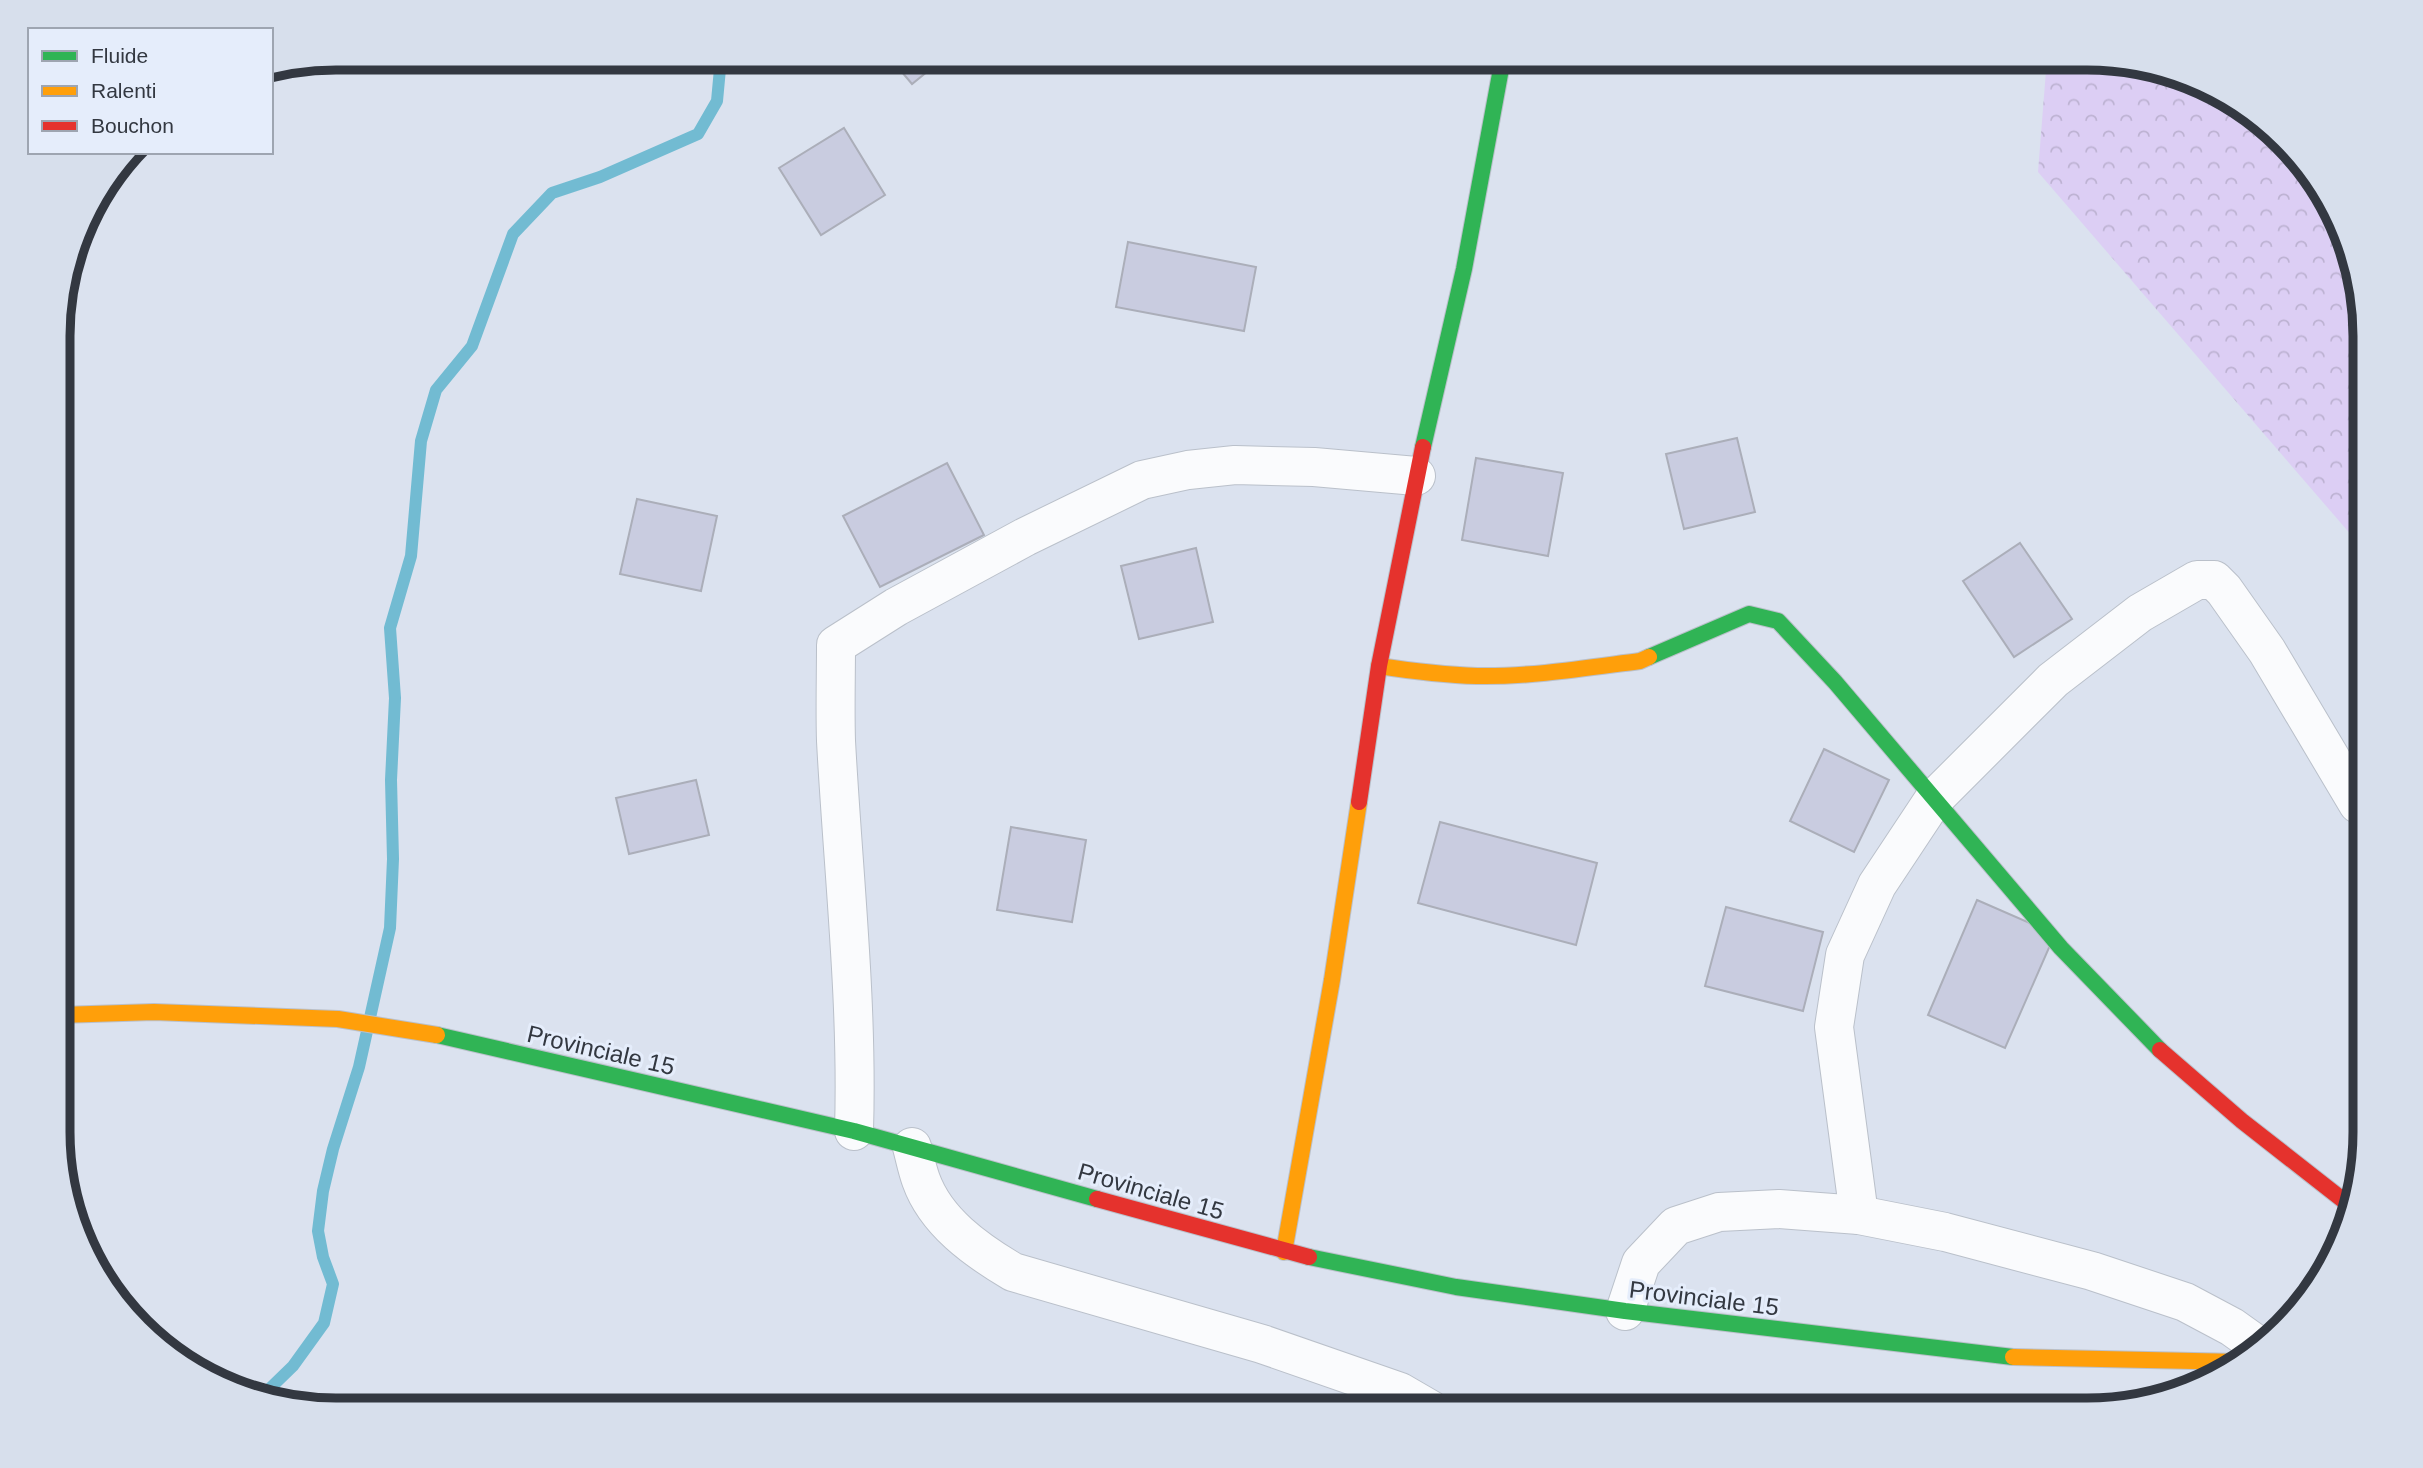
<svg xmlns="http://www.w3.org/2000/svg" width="2423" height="1468" viewBox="0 0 2423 1468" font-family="Helvetica,sans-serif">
	<defs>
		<pattern id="forest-crowns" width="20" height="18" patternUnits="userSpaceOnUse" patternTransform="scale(1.75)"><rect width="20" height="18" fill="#dccef4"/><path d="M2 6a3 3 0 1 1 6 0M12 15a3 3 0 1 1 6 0" fill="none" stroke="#bdb2d2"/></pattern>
	</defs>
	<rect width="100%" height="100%" fill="#dbe2ef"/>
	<polygon fill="url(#forest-crowns)" points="2047,58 2088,58 2160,67 2227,95 2284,139 2328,196 2365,317 2365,551 2038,172"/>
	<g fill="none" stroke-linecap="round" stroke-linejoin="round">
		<polyline stroke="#72bbd2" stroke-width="12" points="259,1399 293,1366 324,1323 333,1284 323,1257 318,1231 323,1191 333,1149 359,1067 390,928 393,859 391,780 395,698 390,628 411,556 421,441 436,390 472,346 513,234 552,193 600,177 698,134 717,101 721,58"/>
	</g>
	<g fill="#c9cce0" stroke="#abaeb9" stroke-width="2">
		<polygon points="890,58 944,58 912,84"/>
		<polygon points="1195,58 1246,58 1198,69"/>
		<polygon points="844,128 885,195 821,235 779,168"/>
		<polygon points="1128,242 1256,267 1244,331 1116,307"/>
		<polygon points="1737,438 1755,512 1684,529 1666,454"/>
		<polygon points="1476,458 1563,473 1548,556 1462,540"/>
		<polygon points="947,463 984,535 880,587 843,516"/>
		<polygon points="637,499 717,516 701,591 620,574"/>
		<polygon points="2020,543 2072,619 2014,657 1963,581"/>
		<polygon points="1196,548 1213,622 1139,639 1121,566"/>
		<polygon points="1824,749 1889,780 1854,852 1790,821"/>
		<polygon points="696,780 709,835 629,854 616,798"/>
		<polygon points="1440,822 1597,863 1576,945 1418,903"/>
		<polygon points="1011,827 1086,840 1072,922 997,910"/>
		<polygon points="1977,900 2055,934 2005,1048 1928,1015"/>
		<polygon points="1726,907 1823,932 1803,1011 1705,986"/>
	</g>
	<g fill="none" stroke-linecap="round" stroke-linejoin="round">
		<defs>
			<g id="street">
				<path d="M854 1131C858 1001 843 871 836 741 835 709 836 677 836 645L896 607 1025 537 1142 480 1188 470 1235 465 1314 467 1416 476"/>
				<path d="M912 1147C915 1158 917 1169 921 1180 936 1222 976 1250 1013 1272L1262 1344 1400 1392 1431 1410"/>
				<polyline points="1859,1215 1834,1027 1845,955 1877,885 1934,799 2053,680 2140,613 2197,580 2214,580 2224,590 2267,651 2358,804"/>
				<polyline points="1625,1311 1641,1263 1676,1226 1719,1212 1779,1209 1859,1215 1945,1232 2092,1271 2185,1302 2232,1327 2260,1347"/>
			</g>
			<g id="fast">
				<polyline points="1423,447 1464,269 1503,58"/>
				<polyline points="1649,657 1749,614 1778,621 1835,682 2061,948 2160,1050"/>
				<polyline points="437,1035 854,1131 1097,1199"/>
				<polyline points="1309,1257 1456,1287 1625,1311 2013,1357"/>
			</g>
			<g id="slow">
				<path d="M1379 666C1412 671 1444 675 1477 676 1531 677 1586 668 1640 661L1649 657"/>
				<polyline points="60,1015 154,1012 338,1019 437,1035"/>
				<polyline points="1284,1252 1332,980 1359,802"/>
				<polyline points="2013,1357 2240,1362"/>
			</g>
			<g id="jam">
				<polyline points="1359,802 1379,666 1423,447"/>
				<polyline points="2160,1050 2242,1121 2348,1204"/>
				<polyline points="1097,1199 1309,1257"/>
			</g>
		</defs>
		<use href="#street" stroke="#bac0ca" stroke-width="40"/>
		<use href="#fast" stroke="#bac0ca" stroke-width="18"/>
		<use href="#slow" stroke="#bac0ca" stroke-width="18"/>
		<use href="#jam" stroke="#bac0ca" stroke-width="18"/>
		<use href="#street" stroke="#fafbfd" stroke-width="38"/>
		<use href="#fast" stroke="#30b455" stroke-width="16"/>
		<use href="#slow" stroke="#ff9f0a" stroke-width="16"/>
		<use href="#jam" stroke="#e5322d" stroke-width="16"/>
	</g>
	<g text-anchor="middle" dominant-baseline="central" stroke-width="6" stroke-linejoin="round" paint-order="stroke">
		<g font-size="24" fill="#333841" stroke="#e5edfb">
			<text transform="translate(601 1050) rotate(13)">Provinciale 15</text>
			<text transform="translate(1151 1191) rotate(16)">Provinciale 15</text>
			<text transform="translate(1704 1298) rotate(7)">Provinciale 15</text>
		</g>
	</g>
	<path d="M0 0H2423V1468H0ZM336 70H2087A266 266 0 0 1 2353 336V1132A266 266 0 0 1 2087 1398H336A266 266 0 0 1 70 1132V336A266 266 0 0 1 336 70Z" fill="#d7dfec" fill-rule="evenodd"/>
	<path fill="none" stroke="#333841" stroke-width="9" d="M336 70H2087A266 266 0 0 1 2353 336V1132A266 266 0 0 1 2087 1398H336A266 266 0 0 1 70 1132V336A266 266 0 0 1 336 70Z"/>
	<rect x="28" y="28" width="245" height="126" fill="#e5edfb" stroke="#9ea5b1" stroke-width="2"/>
	<rect x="42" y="51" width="35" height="10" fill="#30b455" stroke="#9ea5b1" stroke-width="2"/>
	<text x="91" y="63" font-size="21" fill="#333841">Fluide</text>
	<rect x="42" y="86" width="35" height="10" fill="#ff9f0a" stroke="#9ea5b1" stroke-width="2"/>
	<text x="91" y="98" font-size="21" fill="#333841">Ralenti</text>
	<rect x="42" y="121" width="35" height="10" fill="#e5322d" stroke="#9ea5b1" stroke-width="2"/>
	<text x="91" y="133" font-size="21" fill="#333841">Bouchon</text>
</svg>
